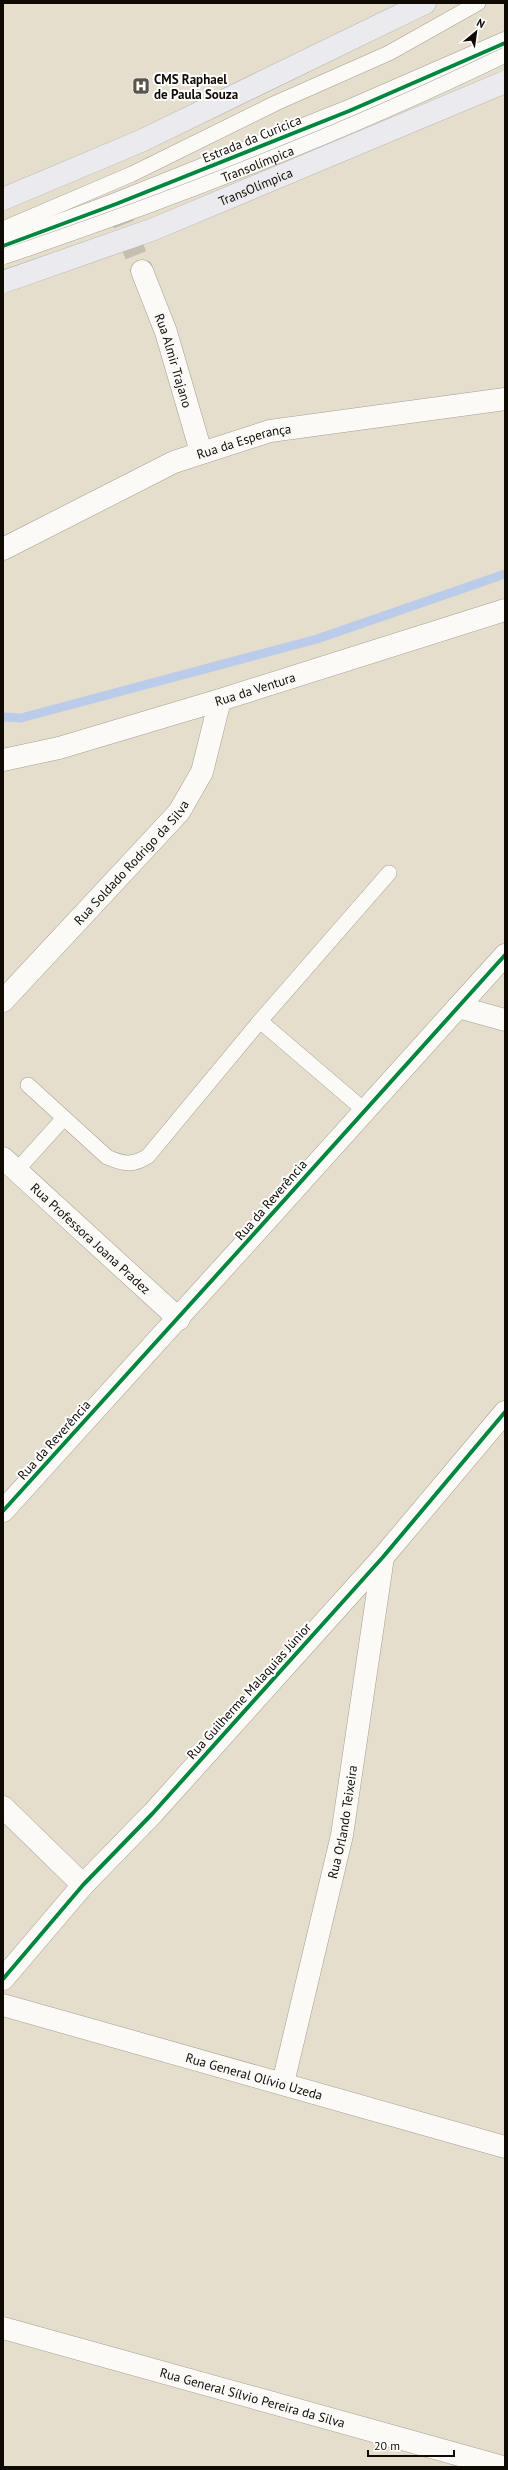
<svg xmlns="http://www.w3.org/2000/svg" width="508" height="2470" viewBox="0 0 508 2470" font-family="'PT Sans',sans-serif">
	<rect width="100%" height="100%" fill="#e6decc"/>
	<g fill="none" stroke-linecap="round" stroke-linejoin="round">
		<polyline stroke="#bbccea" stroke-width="9" points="3,717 21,718 317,639 505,574"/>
		<polyline stroke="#c6beae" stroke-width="22" stroke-dasharray="22 11" stroke-linecap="butt" points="116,204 142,271"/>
		<defs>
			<g id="service">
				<polyline points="3,229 132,174 276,103 389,53 478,3"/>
				<polyline points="260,1021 364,1110"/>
				<path d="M28 1085 107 1157C123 1164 133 1166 148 1156L260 1021 389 873"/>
				<polyline points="17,1170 64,1118"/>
			</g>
			<g id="minor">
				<path id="s1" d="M142 271 166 332 201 452"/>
				<path id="s2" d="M3 549 174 462 270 431 505 399"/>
				<path id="s3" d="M3 1001 179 812 202 772 220 700"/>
				<polyline points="458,1007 505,1020"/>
				<path id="s4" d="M3 1158 179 1319"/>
				<path d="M3 1511C171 1326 338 1141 505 955"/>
				<polyline points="3,1807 83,1885"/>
				<polyline points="3,1979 83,1885 153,1813 383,1557 505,1412"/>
				<path id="s5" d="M3 2005 505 2147"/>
				<path id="s6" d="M283 2083 342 1835 383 1557"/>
				<path id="s7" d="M3 2328 503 2467"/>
			</g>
			<g id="tertiary">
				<polyline points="3,246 116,204 349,111 505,43"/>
				<path id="s8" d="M3 760 59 748 220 700 505 610"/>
			</g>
			<polyline id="motorway" points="3,199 141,141 425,3"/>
		</defs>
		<use href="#service" stroke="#a59f92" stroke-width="16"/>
		<use href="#minor" stroke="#a59f92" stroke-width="23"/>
		<use href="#tertiary" stroke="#a59f92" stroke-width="23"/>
		<use href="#motorway" stroke="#b4b1af" stroke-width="23"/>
		<use href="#service" stroke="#fbfaf7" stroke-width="15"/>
		<use href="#minor" stroke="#fbfaf7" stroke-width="22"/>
		<use href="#tertiary" stroke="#fbfaf7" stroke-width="22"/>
		<use href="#motorway" stroke="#ebebef" stroke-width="22"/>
		<defs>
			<g id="service-bridge">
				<path id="s9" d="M3 257C174 199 343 134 505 55"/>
			</g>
			<g id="motorway-bridge">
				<path id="s10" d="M3 282 154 229 505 82"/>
			</g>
		</defs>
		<use href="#service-bridge" stroke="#a59f92" stroke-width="16" stroke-linecap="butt"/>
		<use href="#motorway-bridge" stroke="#b4b1af" stroke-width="23" stroke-linecap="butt"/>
		<use href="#service-bridge" stroke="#fbfaf7" stroke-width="15"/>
		<use href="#motorway-bridge" stroke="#ebebef" stroke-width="22"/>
		<defs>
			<g id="cycleway">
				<polyline points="3,246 116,204 349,111 505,43"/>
				<path d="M3 1511C171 1326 338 1141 505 955"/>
				<polyline points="3,1979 83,1885 153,1813 383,1557 505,1412"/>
			</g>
		</defs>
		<use href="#cycleway" stroke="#fff" stroke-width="6"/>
		<use href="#cycleway" stroke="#00873e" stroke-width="4"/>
	</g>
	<defs>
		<symbol id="hospital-square" viewBox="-11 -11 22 22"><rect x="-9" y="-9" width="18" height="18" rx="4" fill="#5b5549" stroke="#fff"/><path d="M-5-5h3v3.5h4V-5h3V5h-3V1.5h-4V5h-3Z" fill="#fff"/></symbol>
	</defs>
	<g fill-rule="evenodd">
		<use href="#hospital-square" x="131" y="76" width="20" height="20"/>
	</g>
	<g text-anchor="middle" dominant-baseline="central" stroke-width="4" stroke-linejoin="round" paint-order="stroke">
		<g font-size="13" font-weight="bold" fill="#100b02" stroke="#fff" text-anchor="start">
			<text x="154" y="79">CMS Raphael<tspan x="154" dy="15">de Paula Souza</tspan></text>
		</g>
		<g font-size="13" fill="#100b02" stroke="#fff">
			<text transform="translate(252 139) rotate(-22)">Estrada da Curicica</text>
			<text stroke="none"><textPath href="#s9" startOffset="271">Transolímpica</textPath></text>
			<text stroke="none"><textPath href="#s10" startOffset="270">TransOlímpica</textPath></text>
			<text stroke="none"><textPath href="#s1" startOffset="95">Rua Almir Trajano</textPath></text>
			<text stroke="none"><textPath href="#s2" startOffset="265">Rua da Esperança</textPath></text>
			<text stroke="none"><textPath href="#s8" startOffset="262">Rua da Ventura</textPath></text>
			<text stroke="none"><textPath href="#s3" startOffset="189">Rua Soldado Rodrigo da Silva</textPath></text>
			<text transform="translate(271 1200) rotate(-49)">Rua da Reverência</text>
			<text stroke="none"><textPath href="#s4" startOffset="119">Rua Professora Joana Pradez</textPath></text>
			<text transform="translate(54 1440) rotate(-48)">Rua da Reverência</text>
			<text transform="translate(249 1691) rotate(-48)">Rua Guilherme Malaquias Júnior</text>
			<text stroke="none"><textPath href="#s6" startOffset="268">Rua Orlando Teixeira</textPath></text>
			<text stroke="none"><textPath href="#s5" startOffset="261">Rua General Olívio Uzeda</textPath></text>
			<text stroke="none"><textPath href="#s7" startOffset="259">Rua General Sílvio Pereira da Silva</textPath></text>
		</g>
	</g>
	<rect width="508" height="2470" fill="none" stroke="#100b02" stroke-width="8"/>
	<g transform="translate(476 32) rotate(29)" stroke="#ffffff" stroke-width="3" paint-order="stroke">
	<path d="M0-3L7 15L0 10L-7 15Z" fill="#100b02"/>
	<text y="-6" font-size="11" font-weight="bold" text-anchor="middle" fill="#100b02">N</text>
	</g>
	<path d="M368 2450v6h86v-6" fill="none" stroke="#100b02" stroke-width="2"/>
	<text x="374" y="2450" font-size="12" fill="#100b02" stroke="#ffffff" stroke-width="3" paint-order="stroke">20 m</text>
</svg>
